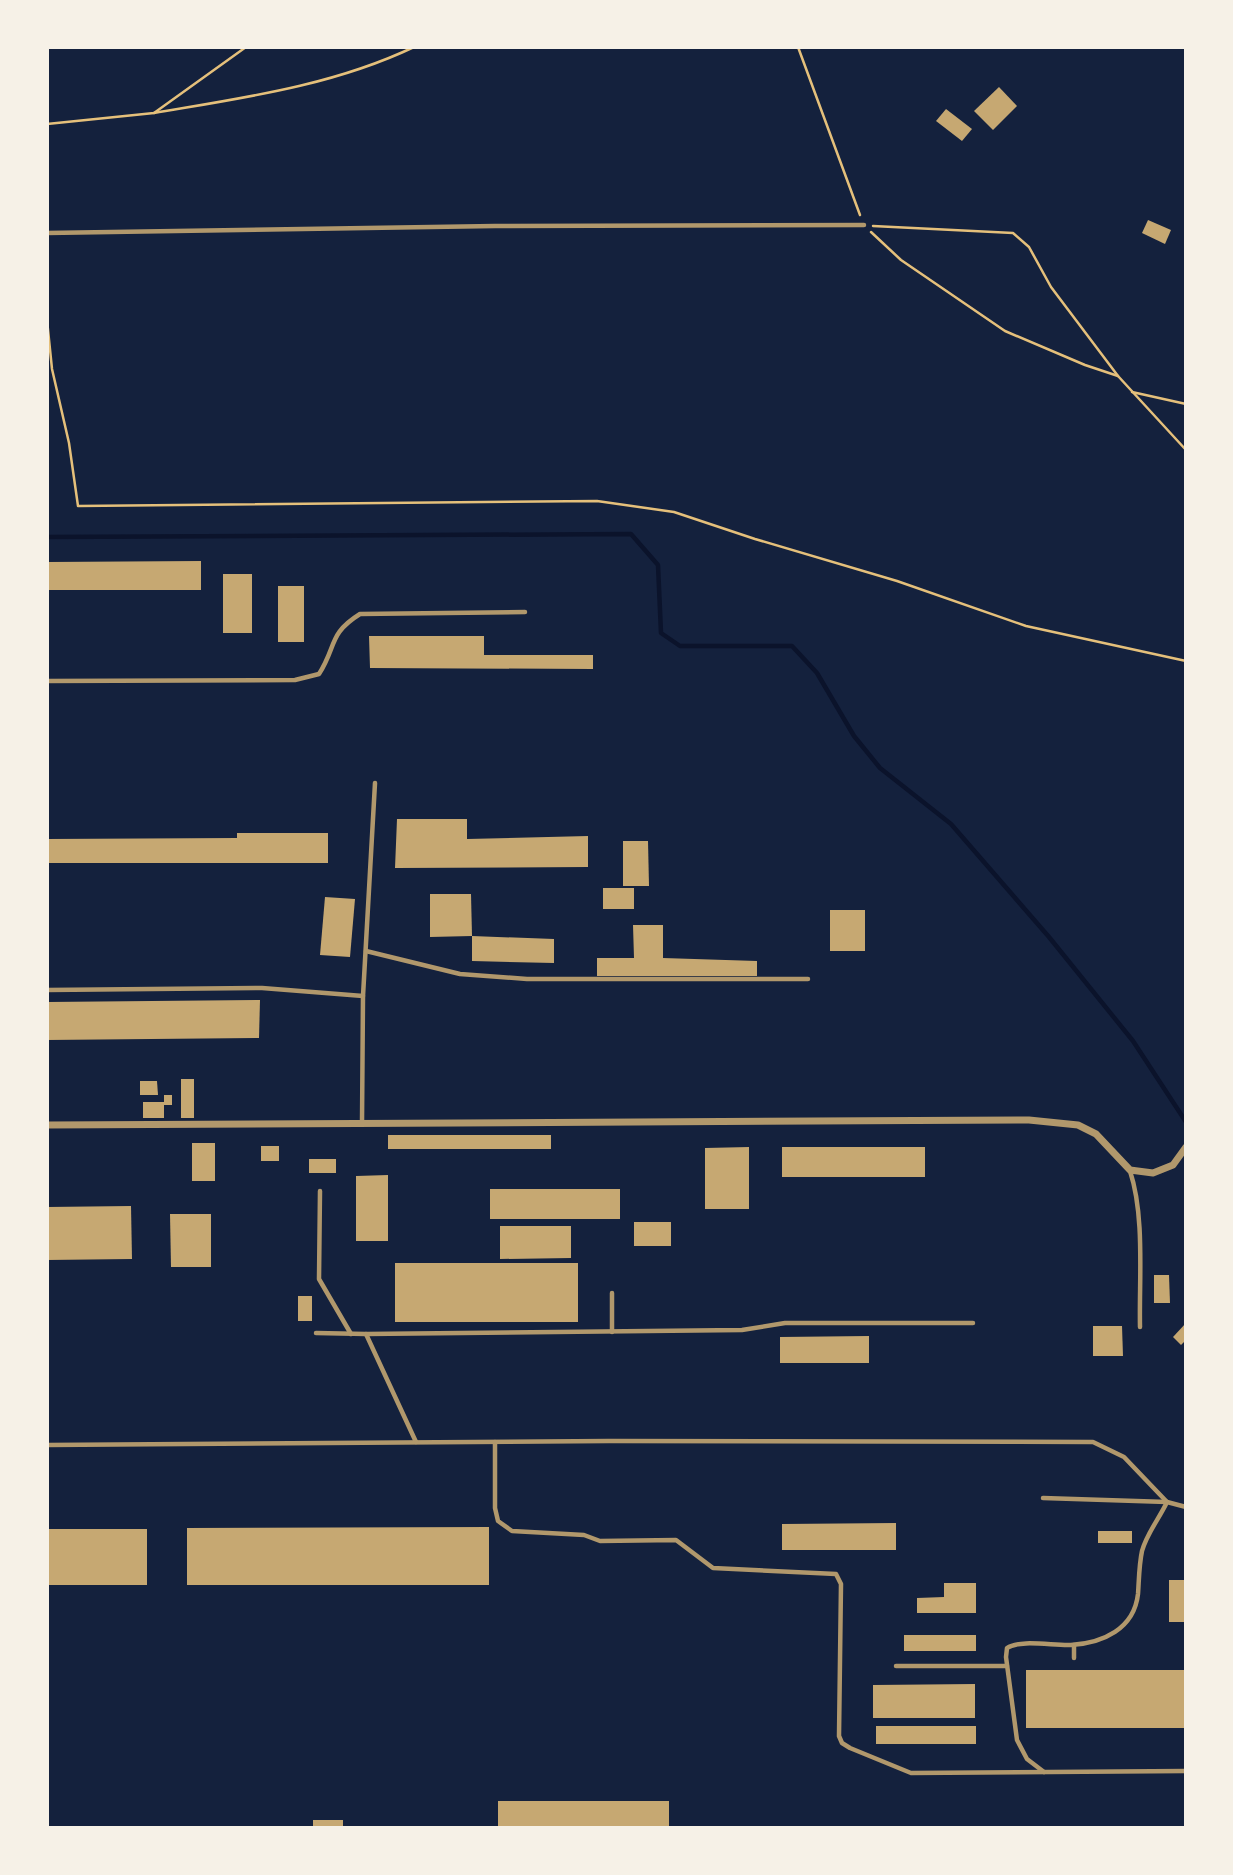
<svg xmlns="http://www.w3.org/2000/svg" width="1233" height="1875" viewBox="0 0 1233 1875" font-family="'IBM Plex Sans',sans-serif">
	<rect width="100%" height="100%" fill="#14213d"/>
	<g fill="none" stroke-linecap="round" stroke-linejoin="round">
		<polyline stroke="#0b132b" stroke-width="4.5" points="47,537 631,534 658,565 661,633 680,646 792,646 817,673 854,736 880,768 951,824 1049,937 1133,1041 1186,1122"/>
	</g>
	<g fill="#c6a872">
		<polygon points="999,87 1017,106 993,130 974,111"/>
		<polygon points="946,109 972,129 962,141 936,121"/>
		<polygon points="1148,220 1171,230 1165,244 1142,233"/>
		<polygon points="201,561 201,590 47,590 47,562"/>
		<rect x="223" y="574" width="29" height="59"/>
		<rect x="278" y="586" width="26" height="56"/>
		<polygon points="369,636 484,636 484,655 593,655 593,669 370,668"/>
		<polygon points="397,819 467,819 467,839 588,836 588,867 395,868"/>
		<polygon points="237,833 328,833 328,863 47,863 47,839 237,838"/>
		<polygon points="623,841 648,841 649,886 623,886"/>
		<rect x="603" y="888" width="31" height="21"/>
		<polygon points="430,894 471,894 472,936 430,937"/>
		<polygon points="325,897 355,899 350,957 320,955"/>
		<rect x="830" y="910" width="35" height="41"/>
		<polygon points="633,925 663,925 663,958 757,961 757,976 597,976 597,958 634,958"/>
		<polygon points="472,936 554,939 554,963 472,961"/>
		<polygon points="260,1000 259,1038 47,1040 47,1002"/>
		<rect x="181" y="1079" width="13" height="39"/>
		<polygon points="140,1081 157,1081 158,1095 140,1095"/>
		<polygon points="164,1095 172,1095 172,1105 164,1105 164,1118 143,1118 143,1102 164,1102"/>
		<rect x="388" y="1135" width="163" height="14"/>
		<rect x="192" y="1143" width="23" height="38"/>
		<rect x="261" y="1146" width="18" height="15"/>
		<polygon points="749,1147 749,1209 705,1209 705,1148"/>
		<rect x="782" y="1147" width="143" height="30"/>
		<rect x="309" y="1159" width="27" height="14"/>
		<polygon points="388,1175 388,1241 356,1241 356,1176"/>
		<rect x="490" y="1189" width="130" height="30"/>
		<polygon points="131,1206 132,1259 47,1260 47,1207"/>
		<polygon points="170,1214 211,1214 211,1267 171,1267"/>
		<rect x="634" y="1222" width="37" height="24"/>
		<polygon points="500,1226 571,1226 571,1258 500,1259"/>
		<rect x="395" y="1263" width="183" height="59"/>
		<polygon points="1154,1275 1169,1275 1170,1303 1154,1303"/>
		<rect x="298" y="1296" width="14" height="25"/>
		<polygon points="1186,1323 1186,1340 1181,1345 1173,1337"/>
		<polygon points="1093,1326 1122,1326 1123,1356 1093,1356"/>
		<polygon points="869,1336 869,1363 780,1363 780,1337"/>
		<polygon points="896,1523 896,1550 782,1550 782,1524"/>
		<polygon points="489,1527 489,1585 187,1585 187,1528"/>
		<rect x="47" y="1529" width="100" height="56"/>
		<rect x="1098" y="1531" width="34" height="12"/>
		<rect x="1169" y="1580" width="17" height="42"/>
		<polygon points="944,1583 976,1583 976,1613 917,1613 917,1598 944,1597"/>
		<rect x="904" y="1635" width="72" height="16"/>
		<rect x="1026" y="1670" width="160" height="58"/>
		<polygon points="975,1684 975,1718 873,1718 873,1685"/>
		<rect x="876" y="1726" width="100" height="18"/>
		<rect x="498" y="1801" width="171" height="27"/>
		<rect x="313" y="1820" width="30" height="8"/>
	</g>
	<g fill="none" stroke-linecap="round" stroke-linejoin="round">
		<g stroke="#e5c07b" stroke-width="2.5">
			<polyline points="798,47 860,215"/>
			<path d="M154 113C242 98 332 86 414 47"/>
			<polyline points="47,124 154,113 246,47"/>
			<polyline points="873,226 1013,233 1029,247 1051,287 1118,376"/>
			<polyline points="871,232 901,260 1005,331 1085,365 1118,376 1186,450"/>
			<polyline points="47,320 52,369 69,443 78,506 597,501 674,512 755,539 897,581 1026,626 1186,661"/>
			<polyline points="1132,392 1186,404"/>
		</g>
		<g stroke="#b1986c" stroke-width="4.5">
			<polyline points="47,233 495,226 864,225"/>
			<path d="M47 681 295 680 319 674C337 646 328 634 360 614L525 612"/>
			<polyline points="366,951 460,974 527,979 808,979"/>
			<polyline points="47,990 262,988 363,996"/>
			<polyline points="362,1124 363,996 375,783"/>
			<path d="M1130 1171C1145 1216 1139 1279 1140 1327"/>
			<polyline points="320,1191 319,1279 351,1334"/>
			<polyline points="612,1332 612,1293"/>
			<polyline points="316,1333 366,1334"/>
			<polyline points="416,1442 366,1334 742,1330 785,1323 973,1323"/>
			<polyline points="495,1442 495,1508 498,1521 512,1531 584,1535 600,1541 676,1540 713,1568 836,1574 841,1584 839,1736 842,1743 850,1748 911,1773 1186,1771"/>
			<path d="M47 1445 609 1441 1093 1442 1124 1457 1167 1502C1159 1519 1147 1533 1142 1551 1139 1565 1139 1580 1138 1594 1134 1629 1103 1643 1071 1645 1054 1646 1020 1639 1007 1648L1006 1657 1017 1740 1027 1759 1044 1772"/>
			<polyline points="1043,1498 1167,1502 1186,1507"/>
			<polyline points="1074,1658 1074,1645"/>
			<polyline points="896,1666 1007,1666"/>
		</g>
		<polyline stroke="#b1986c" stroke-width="7" points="47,1125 1029,1120 1078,1125 1096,1134 1130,1170 1153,1173 1173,1165 1186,1147"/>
	</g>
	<rect width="1233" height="1875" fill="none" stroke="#f6f1e7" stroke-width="98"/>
</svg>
